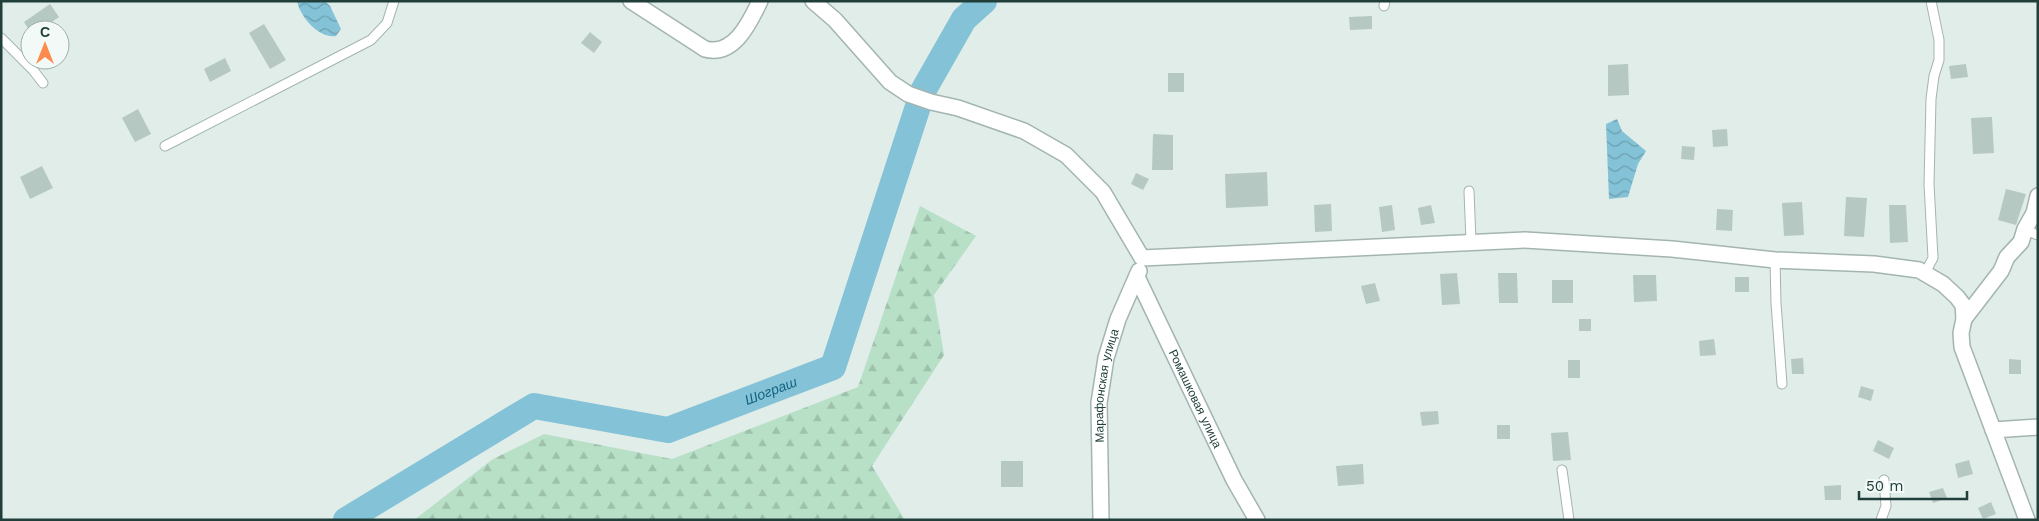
<svg xmlns="http://www.w3.org/2000/svg" width="2039" height="521" viewBox="0 0 2039 521" font-family="'Work Sans',sans-serif">
	<defs>
		<pattern id="forest-firs" width="22" height="20" patternUnits="userSpaceOnUse" patternTransform="scale(1.25)"><rect width="22" height="20" fill="#b8e0c7"/><path d="M5 1l3.5 6h-7zM16 11l3.5 6h-7z" fill="#9ec1ac"/></pattern>
		<pattern id="water-waves" width="16" height="10" patternUnits="userSpaceOnUse" patternTransform="scale(1.25)"><rect width="16" height="10" fill="#84c2d7"/><path d="M0 5q4-4 8 0t8 0" fill="none" stroke="#6c9faf"/></pattern>
	</defs>
	<rect width="100%" height="100%" fill="#e1ede9"/>
	<polygon fill="url(#forest-firs)" points="920,206 976,236 934,295 944,355 872,466 905,520 414,520 493,459 544,434 672,459 858,387"/>
	<g fill="url(#water-waves)">
		<path d="M297 1H325L330 6 341 29 336 36C319 39 300 17 297 1Z"/>
		<polygon points="1617,119 1622,131 1646,151 1638,164 1628,197 1609,199 1606,124"/>
	</g>
	<g fill="none" stroke-linecap="round" stroke-linejoin="round">
		<path stroke="#84c2d7" stroke-width="26" id="s1" d="M346 520 534 406 668 430 833 367 923 91 964 19 984 1"/>
	</g>
	<g fill="#b6c8c2">
		<polygon points="50,4 59,17 40,30 29,30 24,22"/>
		<polygon points="1372,16 1372,29 1350,30 1349,17"/>
		<polygon points="264,24 286,60 270,69 249,33"/>
		<polygon points="590,32 602,42 594,53 581,43"/>
		<polygon points="225,58 231,71 210,82 204,69"/>
		<polygon points="1628,64 1629,95 1608,96 1608,65"/>
		<polygon points="1966,64 1968,77 1951,79 1949,66"/>
		<rect x="1168" y="73" width="16" height="19"/>
		<polygon points="138,109 151,134 135,142 122,118"/>
		<polygon points="1992,117 1994,153 1973,154 1971,118"/>
		<polygon points="1727,129 1728,146 1713,147 1712,130"/>
		<polygon points="1153,134 1173,135 1173,170 1152,170"/>
		<polygon points="1682,146 1695,147 1694,160 1681,159"/>
		<polygon points="42,166 53,188 30,199 20,177"/>
		<polygon points="1267,172 1268,206 1226,208 1225,174"/>
		<polygon points="1136,173 1149,179 1143,190 1131,184"/>
		<polygon points="2006,189 2026,194 2016,225 1998,220"/>
		<polygon points="1846,197 1867,198 1864,237 1844,236"/>
		<polygon points="1802,202 1804,235 1784,236 1782,203"/>
		<polygon points="1331,204 1332,231 1315,232 1314,205"/>
		<polygon points="1392,205 1395,230 1382,232 1379,207"/>
		<polygon points="1431,205 1435,223 1421,225 1418,208"/>
		<polygon points="1889,205 1906,205 1908,242 1890,243"/>
		<polygon points="1717,209 1733,210 1732,231 1716,230"/>
		<polygon points="1457,273 1460,304 1442,305 1440,274"/>
		<polygon points="1498,273 1517,273 1518,303 1499,303"/>
		<polygon points="1633,275 1656,275 1657,301 1634,302"/>
		<rect x="1735" y="277" width="14" height="15"/>
		<rect x="1552" y="280" width="21" height="23"/>
		<polygon points="1375,283 1380,301 1366,304 1361,286"/>
		<rect x="1579" y="319" width="12" height="12"/>
		<polygon points="1714,339 1716,355 1700,356 1699,341"/>
		<polygon points="1803,358 1804,374 1792,374 1791,359"/>
		<polygon points="2009,359 2021,360 2021,374 2009,374"/>
		<rect x="1568" y="360" width="12" height="18"/>
		<polygon points="1861,386 1874,390 1871,401 1858,397"/>
		<polygon points="1438,411 1439,424 1422,426 1420,412"/>
		<rect x="1497" y="425" width="13" height="14"/>
		<polygon points="1568,432 1571,460 1553,461 1551,433"/>
		<polygon points="1878,440 1894,448 1889,459 1873,451"/>
		<polygon points="1969,460 1973,474 1958,478 1955,464"/>
		<rect x="1001" y="461" width="22" height="26"/>
		<polygon points="1363,464 1364,484 1338,486 1336,466"/>
		<polygon points="1841,485 1841,500 1825,500 1824,486"/>
		<polygon points="1943,488 1947,498 1933,503 1929,492"/>
		<polygon points="1991,502 1996,514 1983,519 1978,508"/>
	</g>
	<g fill="none" stroke-linecap="round" stroke-linejoin="round">
		<defs>
			<g id="lane">
				<polyline points="1384,6 1385,1"/>
				<polyline points="1,38 33,70 43,83"/>
				<polyline points="165,146 371,40 387,23 394,1"/>
				<polyline points="1469,191 1471,242"/>
				<polyline points="2024,230 2038,235"/>
				<polyline points="1775,260 1776,303 1782,384"/>
				<polyline points="1925,273 1933,258 1929,184 1931,99 1934,76 1939,60 1939,40 1931,1"/>
				<polyline points="1562,470 1569,520"/>
				<polyline points="1881,520 1886,506 1884,480"/>
			</g>
			<g id="street">
				<path d="M631 1 705 49C734 57 750 22 760 1"/>
				<polyline points="813,1 835,20 890,82 908,94 931,102 958,108 1024,131 1066,155 1103,192 1142,258 1525,240 1672,249 1775,260 1874,264 1919,270 1943,284 1957,297 1963,305 1964,319 1961,333 1962,347 2027,520"/>
				<path id="s2" d="M1137 277 1234 480 1257 520"/>
				<polyline points="1964,319 2001,271 2007,257 2021,242 2025,229 2034,213 2038,196"/>
				<polyline points="1993,430 2038,427"/>
				<path id="s3" d="M1101 520 1099 403 1106 358 1118 319 1139 271"/>
			</g>
		</defs>
		<use href="#lane" stroke="#a3b5b1" stroke-width="11"/>
		<use href="#street" stroke="#a3b5b1" stroke-width="18"/>
		<use href="#lane" stroke="#fff" stroke-width="9"/>
		<use href="#street" stroke="#fff" stroke-width="15"/>
	</g>
	<g text-anchor="middle" dominant-baseline="central" stroke-width="5" stroke-linejoin="round" paint-order="stroke">
		<g font-size="12" fill="#203f3a" stroke="#f2f9f6">
			<text stroke="none"><textPath href="#s3" startOffset="135">Марафонская улица</textPath></text>
			<text stroke="none"><textPath href="#s2" startOffset="135">Ромашковая улица</textPath></text>
		</g>
		<g font-size="14" font-style="italic" fill="#146481" stroke="#f2f9f6">
			<text stroke="none"><textPath href="#s1" startOffset="466">Шограш</textPath></text>
		</g>
	</g>
	<rect width="2039" height="521" fill="none" stroke="#203f3a" stroke-width="5"/>
	<g transform="translate(45 45)"><circle r="24" fill="#f2f9f6" stroke="#9eafab"/>
	<path d="M0-4L9 19L0 12L-9 19Z" fill="#fe8a4d"/>
	<text y="-8" font-size="14" font-weight="bold" text-anchor="middle" fill="#203f3a">С</text>
	</g>
	<path d="M1859 491v8h108v-8" fill="none" stroke="#203f3a" stroke-width="2.5"/>
	<text x="1866" y="491" font-size="15" fill="#203f3a" stroke="#f2f9f6" stroke-width="4" paint-order="stroke">50 m</text>
</svg>
